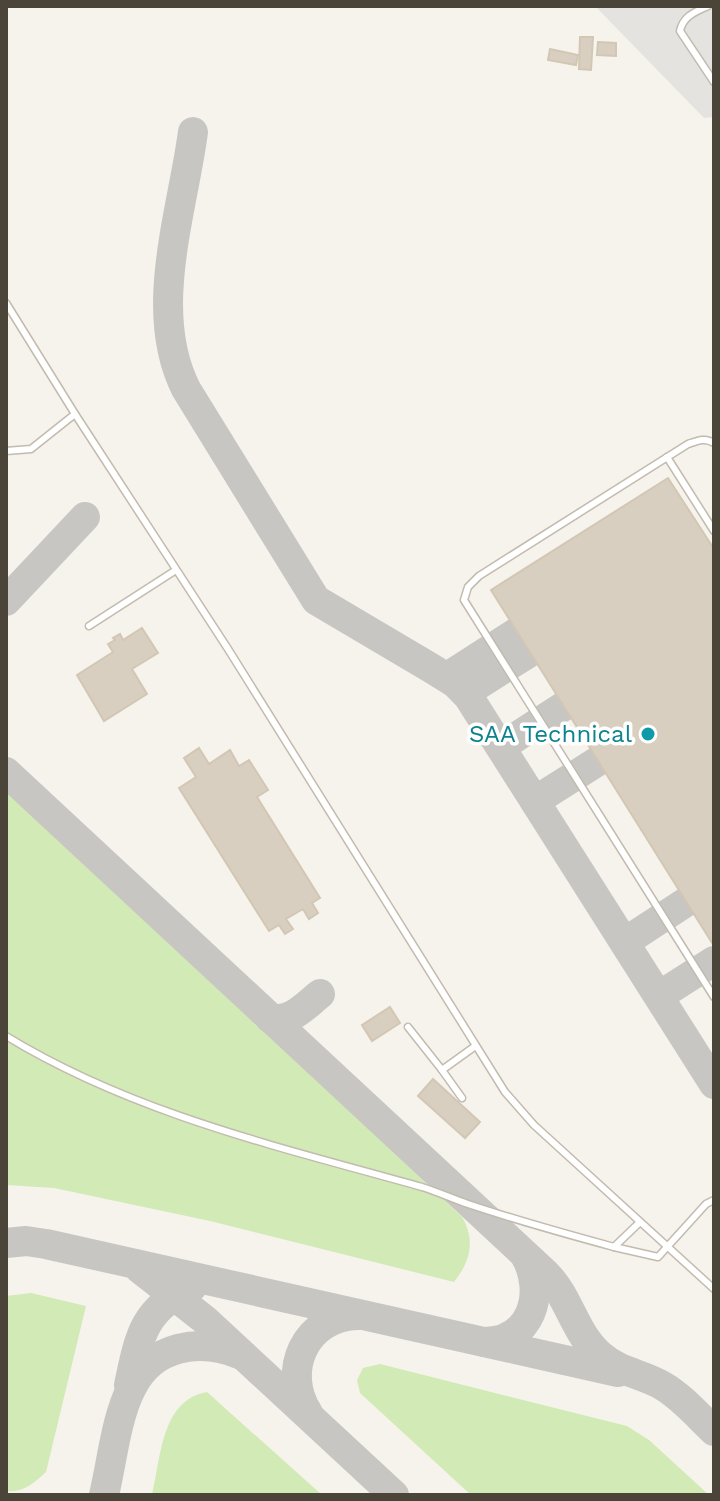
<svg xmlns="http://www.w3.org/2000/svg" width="720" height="1501" viewBox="0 0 720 1501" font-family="'Work Sans',sans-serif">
	<rect width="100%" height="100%" fill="#f6f3ec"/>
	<g fill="#d2eab5">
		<path d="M6 792 248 1014 462 1217C476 1240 470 1262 454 1282L210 1221 54 1188 6 1185Z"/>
		<path d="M31 1293 86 1306 46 1472C34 1483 23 1493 6 1491V1296Z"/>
		<polygon points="380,1364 627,1426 649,1440 709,1495 471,1495 360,1393 357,1380 363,1368"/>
		<path d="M207 1392 322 1495H152C161 1458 161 1400 207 1392Z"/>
	</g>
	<polygon fill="#e5e3e0" points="595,6 714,6 714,117 704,118"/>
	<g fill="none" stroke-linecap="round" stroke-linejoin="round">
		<g stroke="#c8c6c3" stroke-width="30">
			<path d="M193 132C182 214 147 312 186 389L316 600 431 668 455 683 468 696 714 1084"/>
			<polyline points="6,601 85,517"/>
			<polyline points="447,677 517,632"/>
			<polyline points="465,693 530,652"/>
			<polyline points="501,747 564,706"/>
			<path d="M6 772 546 1274C570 1298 574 1333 601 1356 619 1372 643 1374 663 1386 682 1397 698 1416 714 1431"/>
			<polyline points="535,801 598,761"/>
			<polyline points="625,942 686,902"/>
			<polyline points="659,996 714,961"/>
			<path d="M270 1018C290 1024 306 1005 320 994"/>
			<polyline points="6,1243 26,1241 46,1244 618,1372"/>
			<polyline points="140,1269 205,1320 394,1495"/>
			<path d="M484 1342C531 1342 546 1294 526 1257"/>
			<path d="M129 1385C139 1338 143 1308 192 1287"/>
			<path d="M308 1413C281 1371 305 1316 358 1315"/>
			<path d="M104 1495C112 1462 116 1417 132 1387 153 1345 200 1338 239 1354"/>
		</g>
	</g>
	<g fill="#d8cfc1" stroke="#d3c7b4" stroke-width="2">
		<polygon points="580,37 593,37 591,70 579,69"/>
		<polygon points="598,42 616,43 616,56 597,55"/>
		<polygon points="550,49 578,55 576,65 548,60"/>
		<polygon points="668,478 714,549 714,946 491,590"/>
		<polygon points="142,628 158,653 132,669 147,694 104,721 77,675 113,652 108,644 115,640 113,638 120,634 123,640"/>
		<polygon points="199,748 209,764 230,750 239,766 249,760 268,790 257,797 320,898 312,903 318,913 309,919 303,909 286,919 293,929 285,934 279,925 269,931 179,788 196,777 184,758"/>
		<polygon points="390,1007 400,1023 372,1041 362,1025"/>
		<polygon points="433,1079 480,1122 465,1138 418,1096"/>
	</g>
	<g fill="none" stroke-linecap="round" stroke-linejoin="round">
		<defs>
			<g id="service">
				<path d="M708 6C695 12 683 16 680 31L714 82"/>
				<polyline points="6,303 75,414 228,649 505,1092 534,1125 714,1289"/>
				<path d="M714 443C705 437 697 441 688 444L479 576 468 587 464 600 714 997"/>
				<polyline points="6,451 31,449 75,414"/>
				<polyline points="667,457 714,531"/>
				<polyline points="89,626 176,570"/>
				<polyline points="408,1027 442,1070 474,1047"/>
				<path d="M6 1036C134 1114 280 1147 422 1187 438 1192 453 1199 468 1204 516 1220 566 1234 614 1247L640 1222"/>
				<polyline points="442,1070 462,1098"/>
				<polyline points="614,1247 658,1257 706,1204 714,1200"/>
			</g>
		</defs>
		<use href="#service" stroke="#c2bbae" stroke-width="9"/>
		<use href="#service" stroke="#fff" stroke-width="6"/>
	</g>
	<circle fill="#0f9aa8" stroke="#fff" stroke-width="3" cx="648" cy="734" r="8"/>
	<g text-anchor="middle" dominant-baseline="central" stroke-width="7" stroke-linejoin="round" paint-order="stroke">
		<g font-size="24" fill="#0d838f" stroke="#fff" text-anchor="end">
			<text x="632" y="734">SAA Technical</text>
		</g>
	</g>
	<rect width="720" height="1501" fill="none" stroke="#4b4439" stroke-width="16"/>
</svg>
